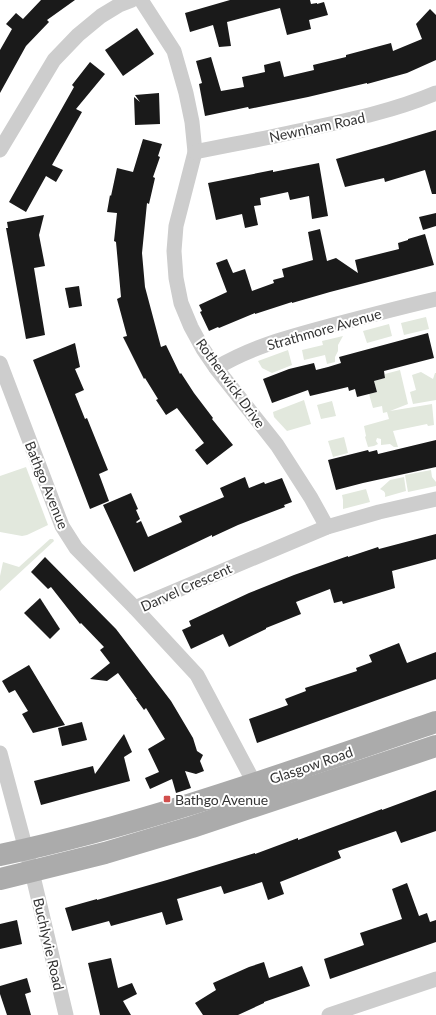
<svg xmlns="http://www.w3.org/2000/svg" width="436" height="1015" viewBox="0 0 436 1015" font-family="Lato,sans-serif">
	<rect width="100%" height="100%" fill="#fff"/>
	<g fill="#e2e8dd">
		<polygon points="426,317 429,329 404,335 401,323"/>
		<polygon points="389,324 392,336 367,343 363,331"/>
		<polygon points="343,336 338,345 338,351 335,357 335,362 327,364 325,355 304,360 302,350 323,345 322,341"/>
		<polygon points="288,350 292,365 272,373 262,368 258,361"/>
		<polygon points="400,370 408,404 390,411 432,404 434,425 428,426 427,424 393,431 398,447 394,447 390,444 381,445 381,439 377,438 376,441 378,444 374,446 368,447 365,437 366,436 364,426 389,419 387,412 383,413 382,406 373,408 369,394 377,392 374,381 385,378 385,374"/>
		<polygon points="421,372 433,379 435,373 436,373 436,400 413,404 410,392 416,390 412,375"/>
		<polygon points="304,400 311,424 287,431 274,417 273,412"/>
		<polygon points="332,401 336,416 321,419 317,405"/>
		<polygon points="344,437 348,453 333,457 328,441"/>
		<polygon points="26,467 48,525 27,535 22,536 0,532 0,476"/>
		<polygon points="431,470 432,477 436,482 436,486 408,492 405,475"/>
		<path d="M404 477 406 491 385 497C386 492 384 491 380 489L390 480Z"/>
		<polygon points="366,489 370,502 343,509 343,500 342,495"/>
		<polygon points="50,539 53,539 54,541 0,591 0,576 3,562 19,567"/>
	</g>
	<g fill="#1a1a1a">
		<polygon points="41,0 75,0 47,20 49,22 26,46 0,93 0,50 12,29 6,24 16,13 23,19"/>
		<polygon points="230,0 310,0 311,4 317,3 317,4 324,2 328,15 309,20 311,29 287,35 280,8 227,22 231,46 219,47 213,25 190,32 185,13"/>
		<polygon points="430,9 436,15 436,60 407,73 367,84 367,83 308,97 249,109 248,107 205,116 199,84 202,83 196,61 211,57 221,91 244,87 242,77 265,72 264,65 280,61 284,77 314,70 313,65 346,57 346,55 391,43 393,51 422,39 416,24"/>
		<polygon points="137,28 154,54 123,76 105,50"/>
		<polygon points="90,62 105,74 76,109 82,112 52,165 63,170 56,182 46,176 26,212 9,202 74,87 72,85"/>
		<polygon points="159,93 160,124 135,125 134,97 140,102 135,95"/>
		<polygon points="436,130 436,194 432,194 425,170 385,182 384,178 345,187 336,159 386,145"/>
		<polygon points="143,139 162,144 158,156 160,157 153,177 155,178 149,204 147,203 142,253 145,287 161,347 166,345 180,374 181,373 194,393 213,418 212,419 233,445 207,465 195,450 204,443 177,408 166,415 156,400 158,399 145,378 144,379 123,337 127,336 117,299 121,297 116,242 114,241 117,213 107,212 110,195 111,196 117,168 133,172"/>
		<polygon points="319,163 328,216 312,219 309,196 290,200 288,192 260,198 261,205 254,206 258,225 245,228 242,214 216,220 208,183 273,170 273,172"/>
		<polygon points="436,213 436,226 423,230 419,217"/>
		<polygon points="44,215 39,235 45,266 34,268 45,335 26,339 6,228 8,228 7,222"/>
		<polygon points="320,229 327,261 336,258 358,273 355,260 399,249 398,243 408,240 408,239 425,234 434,265 330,292 292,303 292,302 255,314 255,313 219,328 218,327 209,331 200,312 202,311 199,305 227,292 216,263 227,259 233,273 245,269 252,291 274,283 273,280 284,277 282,269 313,260 308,232"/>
		<polygon points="79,286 82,306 69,308 65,288"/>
		<polygon points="428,333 434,358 384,371 385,378 374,381 377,392 357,397 355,389 349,391 348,387 310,396 308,390 272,403 263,379 289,369 314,363 316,370 328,367 341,363 339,357"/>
		<polygon points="75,343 80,367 75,369 84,390 75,394 85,419 87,418 108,470 99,474 109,501 90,509 33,360"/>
		<polygon points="436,440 436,467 363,483 336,490 328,460 368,450 369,452 377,450 378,454"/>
		<polygon points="245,477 249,488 264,482 265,484 282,478 292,502 284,505 285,507 238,525 212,537 212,535 134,572 103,505 131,493 138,509 136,510 140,519 136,522 137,523 141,521 148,537 182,522 179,516 224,497 220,488"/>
		<polygon points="436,534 436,559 392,571 395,588 343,604 342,601 334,603 330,589 296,602 301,614 266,628 266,629 229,647 223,634 191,649 182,630 191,626 189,621 249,593 294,575 348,556 348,557 378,547 379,549"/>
		<polygon points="45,557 116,629 171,701 193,738 197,751 203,755 200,761 204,771 196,774 185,771 191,788 176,793 172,779 150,789 145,778 159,772 148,749 165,739 146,708 144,710 136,699 137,699 118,673 107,681 90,679 110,663 100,650 104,647 81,623 80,624 51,587 48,589 31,572"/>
		<polygon points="40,598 60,629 50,639 24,613"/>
		<polygon points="399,643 407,663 436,652 436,679 257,743 249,719 288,705 285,699 306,691 305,688 357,671 356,668 372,662 369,655"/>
		<polygon points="29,665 65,725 33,733 22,714 28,711 15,690 9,693 2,681"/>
		<polygon points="82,722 87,740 62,746 58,728"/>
		<polygon points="124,734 132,752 124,757 130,781 41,805 34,781 93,766 95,774"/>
		<polygon points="436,790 436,831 401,843 396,831 338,851 341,858 280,882 284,894 268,900 262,882 224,894 221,886 177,899 183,920 166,925 162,912 111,926 109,921 72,931 65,908 97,899 97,900 167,880 255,853 255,854 298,838 298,840 382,809 382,810"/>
		<polygon points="407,883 419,916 427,913 430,922 436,920 436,942 330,979 324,959 364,945 360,933 402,919 392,889"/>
		<polygon points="17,920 22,944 0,949 0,924"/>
		<polygon points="111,958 118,988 132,983 137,994 123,1001 131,1015 100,1015 88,963"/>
		<polygon points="264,962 269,978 302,966 310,986 264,1002 264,1003 238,1015 203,1015 195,1003 216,990 213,983 249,967"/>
		<polygon points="27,978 31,992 25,994 31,1015 7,1015 0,994 0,986"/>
	</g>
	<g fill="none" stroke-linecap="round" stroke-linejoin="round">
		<g stroke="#cdcdcd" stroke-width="15">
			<polyline points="141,0 174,51 186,93 192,122 195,152 176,226 174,251 176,278 181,303 191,327 203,349 216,368 277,445 311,498 327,527"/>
			<polyline points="0,150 54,60 78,35 101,16 119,5 132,0"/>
			<path d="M195 152C234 144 273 137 312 128 354 119 396 110 436 93"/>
			<polyline points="0,363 62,526 76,548 135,608"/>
			<path d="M216 368C253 346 292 336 333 325 367 316 401 307 436 299"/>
			<polyline points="0,753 32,872 66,1015"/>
			<polyline points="259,792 197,675 135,608 327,527 379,512 436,499"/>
			<polyline points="329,1015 436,979"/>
		</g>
		<g stroke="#ababab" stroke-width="22">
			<path d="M0 855C149 823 292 771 436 722"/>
			<polyline points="0,879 105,853 192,827 436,746"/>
		</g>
	</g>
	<rect fill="#d14f4d" stroke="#fff" stroke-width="1.5" x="163" y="795" width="8" height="8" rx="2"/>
	<g text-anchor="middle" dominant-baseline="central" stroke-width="4" stroke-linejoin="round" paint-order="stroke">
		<g font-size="14" fill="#333" stroke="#fff">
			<text transform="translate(317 127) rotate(-12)">Newnham Road</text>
			<text transform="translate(324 329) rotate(-16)">Strathmore Avenue</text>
			<text transform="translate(231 383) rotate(54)">Rotherwick Drive</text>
			<text transform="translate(47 485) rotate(68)">Bathgo Avenue</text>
			<text transform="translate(186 587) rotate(-24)">Darvel Crescent</text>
			<text transform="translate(311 765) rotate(-19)">Glasgow Road</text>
			<text transform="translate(49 944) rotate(77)">Buchlyvie Road</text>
		</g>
		<g font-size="14" fill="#333" stroke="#fff" text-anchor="start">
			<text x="175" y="799">Bathgo Avenue</text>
		</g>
	</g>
</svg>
